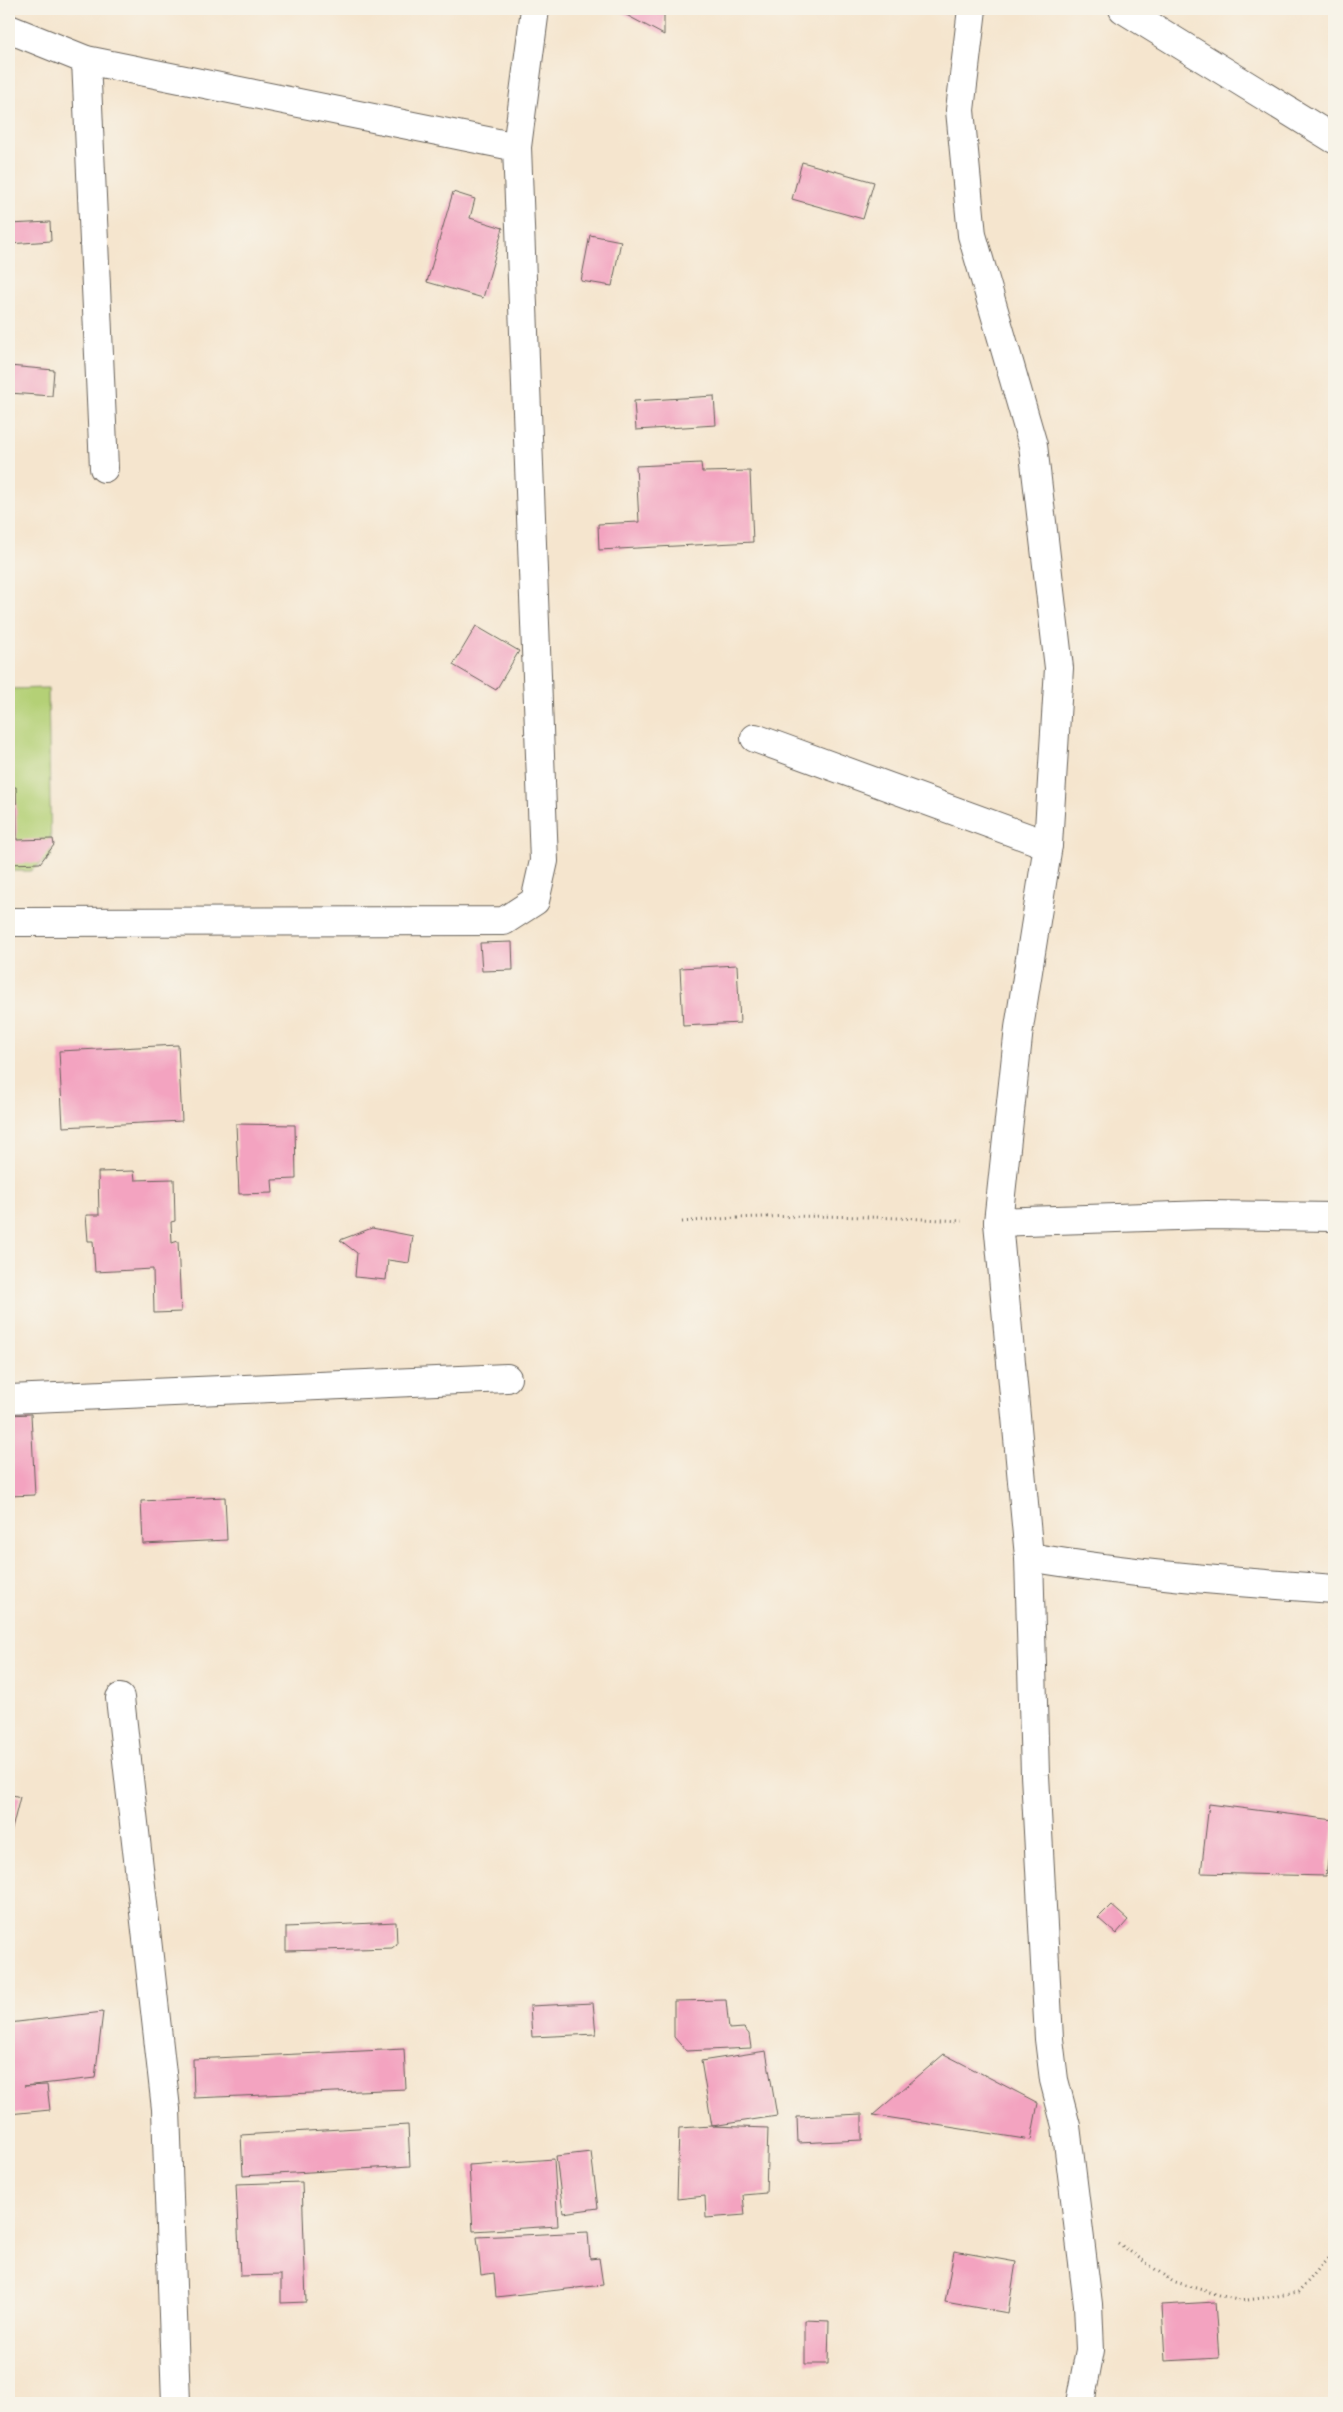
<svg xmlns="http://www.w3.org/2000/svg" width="1343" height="2412" viewBox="0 0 1343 2412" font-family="'Shantell Sans',sans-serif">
	<rect width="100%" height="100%" fill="#f7f3e8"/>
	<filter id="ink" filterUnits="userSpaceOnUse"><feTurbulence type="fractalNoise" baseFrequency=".02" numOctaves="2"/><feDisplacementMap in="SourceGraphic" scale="10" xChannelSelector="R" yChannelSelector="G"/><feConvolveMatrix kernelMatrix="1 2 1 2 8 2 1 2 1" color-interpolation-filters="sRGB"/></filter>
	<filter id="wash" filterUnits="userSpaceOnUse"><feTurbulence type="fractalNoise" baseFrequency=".0096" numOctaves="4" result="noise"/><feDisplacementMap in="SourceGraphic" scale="20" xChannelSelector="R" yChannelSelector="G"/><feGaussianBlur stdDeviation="1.12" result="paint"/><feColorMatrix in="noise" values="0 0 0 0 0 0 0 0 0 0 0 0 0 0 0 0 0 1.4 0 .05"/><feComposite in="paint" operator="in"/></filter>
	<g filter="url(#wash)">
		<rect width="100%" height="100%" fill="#f5e5ce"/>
		<polygon fill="#b4d076" stroke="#687649" points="48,688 51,857 30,871 9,871 9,689"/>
		<g id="blocks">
			<g fill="#f3a3c0">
				<polygon points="615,9 664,9 664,35"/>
				<polygon points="802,162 874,182 863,219 792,199"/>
				<polygon points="453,192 475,199 470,218 503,228 483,298 427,282"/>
				<polygon points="50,222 51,241 9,244 9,224"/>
				<polygon points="590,235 621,241 612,286 581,281"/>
				<polygon points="9,366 54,370 52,396 9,393"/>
				<polygon points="714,396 716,425 636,430 634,401"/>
				<polygon points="701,463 702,472 750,471 753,542 599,550 598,524 639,522 636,466"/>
				<polygon points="476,626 519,651 496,690 453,665"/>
				<polygon points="9,787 16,787 17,840 53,839 54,845 40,863 9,864"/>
				<polygon points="512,942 513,970 482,971 480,943"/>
				<polygon points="737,965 740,1023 683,1026 680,968"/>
				<polygon points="178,1045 182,1121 63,1127 59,1051"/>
				<polygon points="236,1124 295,1125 296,1179 272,1180 273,1193 239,1194"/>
				<polygon points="134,1171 135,1180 174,1179 175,1221 171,1222 172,1243 178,1241 181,1312 154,1313 153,1269 95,1272 93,1241 88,1241 86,1215 99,1215 98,1172"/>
				<polygon points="372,1228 413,1236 409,1263 388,1260 386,1280 355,1277 357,1253 340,1240"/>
				<polygon points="31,1414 35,1495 9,1496 9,1415"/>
				<polygon points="225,1497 227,1540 143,1544 141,1501"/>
				<polygon points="9,1794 20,1797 9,1841"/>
				<polygon points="1209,1804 1334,1820 1326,1876 1201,1873"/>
				<polygon points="1111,1905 1128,1920 1116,1934 1098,1918"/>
				<polygon points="396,1922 397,1944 392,1948 286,1951 286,1927"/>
				<polygon points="726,2000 729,2029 744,2028 749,2034 751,2048 686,2051 674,2037 674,2001"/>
				<polygon points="593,2003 596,2034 532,2037 530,2006"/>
				<polygon points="103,2012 95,2078 24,2086 47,2085 50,2110 9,2114 9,2023"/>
				<polygon points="404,2049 406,2089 194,2098 193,2059"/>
				<polygon points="766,2051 777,2116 712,2126 768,2128 766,2193 743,2195 745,2215 706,2218 705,2196 677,2199 679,2128 712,2126 701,2061"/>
				<polygon points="944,2054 1038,2103 1031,2140 873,2115"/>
				<polygon points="862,2114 862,2140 798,2143 797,2117"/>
				<polygon points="408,2125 410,2166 243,2176 241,2135"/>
				<polygon points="591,2152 598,2208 563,2213 556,2156"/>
				<polygon points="554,2159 558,2226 473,2231 469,2165"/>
				<polygon points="302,2182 306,2302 281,2303 281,2275 240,2276 236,2184"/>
				<polygon points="588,2232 590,2259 599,2258 603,2285 496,2297 494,2273 481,2275 477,2237"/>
				<polygon points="954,2251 1016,2262 1008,2313 945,2302"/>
				<polygon points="1215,2302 1219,2358 1165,2361 1162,2305"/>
				<polygon points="805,2320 829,2321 828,2364 805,2364"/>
			</g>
		</g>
	</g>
	<g filter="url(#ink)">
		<use href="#blocks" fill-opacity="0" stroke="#68625a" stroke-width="1"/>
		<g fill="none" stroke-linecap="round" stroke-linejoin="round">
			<defs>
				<g id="minor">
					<polyline points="972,9 960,110 972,235 1033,445 1059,668 1048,845 1019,1028 998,1222 1029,1557 1035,1775 1049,2039 1054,2080 1066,2126 1088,2304 1090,2350 1080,2403"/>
					<polyline points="1123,9 1334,139"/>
					<polyline points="9,29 86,60 517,147"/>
					<polyline points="86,60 104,468"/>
					<polyline points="755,738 1048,845"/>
					<polyline points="9,922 504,921 535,901 544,861 517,147 535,9"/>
					<polyline points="998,1222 1207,1215 1334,1217"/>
					<polyline points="9,1399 507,1378"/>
					<path d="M1029 1557C1130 1574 1232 1582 1334 1589"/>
					<polyline points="120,1698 166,2109 176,2403"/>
				</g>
			</defs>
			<use href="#minor" stroke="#68625a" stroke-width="30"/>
			<g stroke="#68625a" stroke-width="3" stroke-dasharray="1 4" stroke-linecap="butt">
				<path d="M682 1222C775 1213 869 1216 962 1221"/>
				<polyline points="1334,2208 1334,2235"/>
				<polyline points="1118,2243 1172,2281 1240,2301 1298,2293 1334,2251"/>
			</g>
			<use href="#minor" stroke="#fff" stroke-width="28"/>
		</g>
	</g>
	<rect width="1343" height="2412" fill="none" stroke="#f7f3e8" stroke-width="30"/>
</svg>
